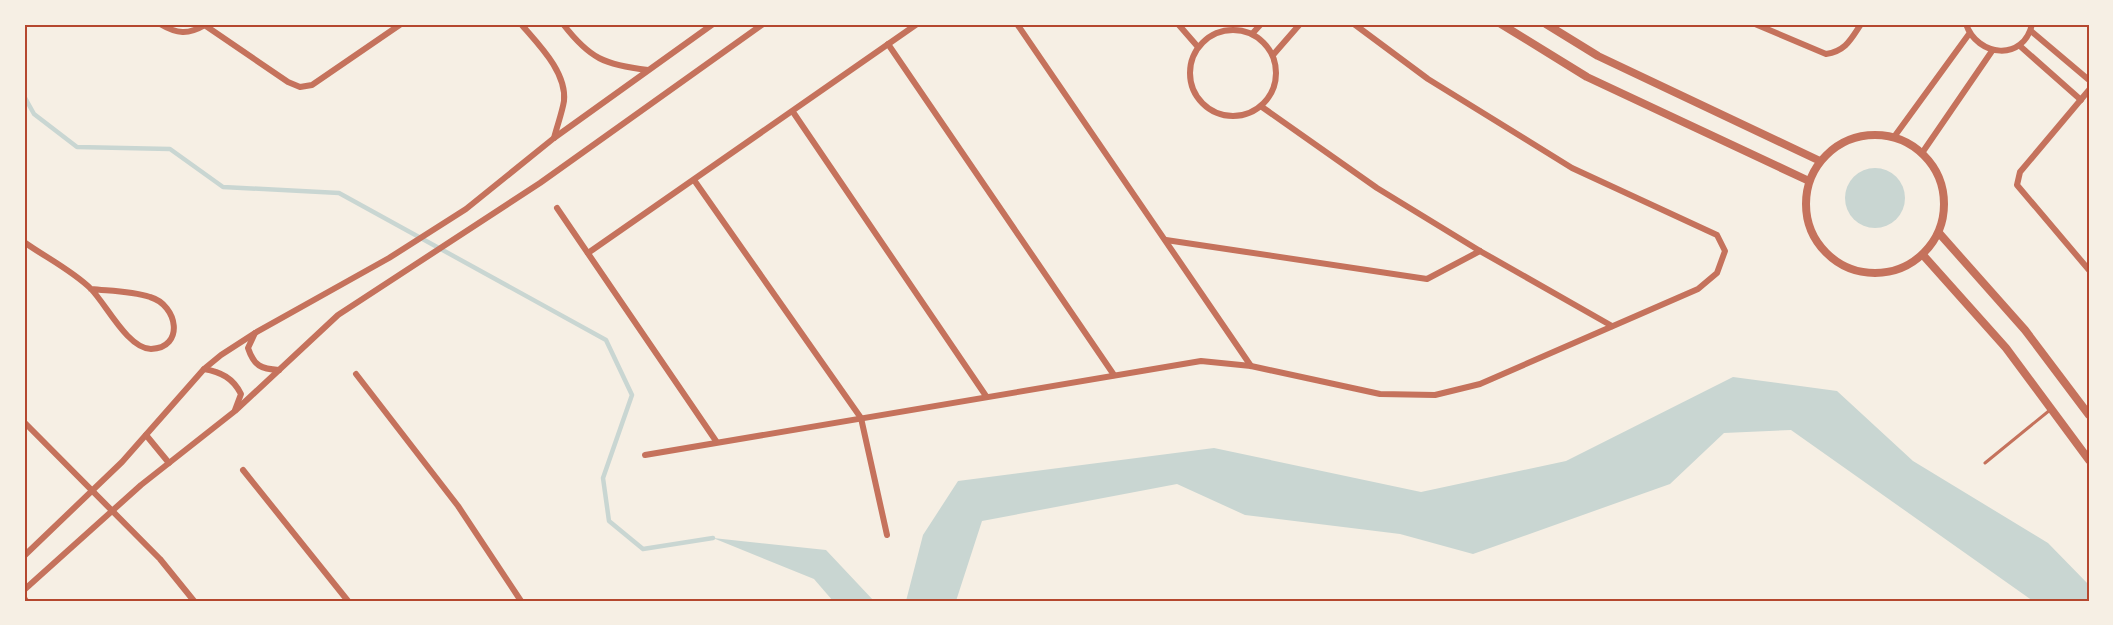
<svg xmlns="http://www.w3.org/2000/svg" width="2113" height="625" viewBox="0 0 2113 625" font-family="Poppins,sans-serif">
	<rect width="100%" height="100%" fill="#f6efe4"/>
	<g fill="#c9d6d2">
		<circle cx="1875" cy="198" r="30"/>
		<polygon points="1733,377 1837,391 1913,461 2048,543 2089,585 2089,601 2033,601 1791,430 1724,433 1670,484 1473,554 1400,534 1245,515 1177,484 982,521 956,601 906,601 923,535 958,481 1214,448 1421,492 1566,461"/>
		<polygon points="713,538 826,550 874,601 833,601 814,579"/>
	</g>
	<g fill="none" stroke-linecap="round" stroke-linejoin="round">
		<polyline stroke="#c9d6d2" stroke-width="4.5" points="24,96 34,114 77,147 170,149 223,187 339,193 606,340 632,395 603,478 609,521 643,549 713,538"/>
		<polyline stroke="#c5725c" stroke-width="3" points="1985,463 2050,410"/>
		<g stroke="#c5725c" stroke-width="6">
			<path d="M160 24C177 34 188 35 205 25"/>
			<polyline points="203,24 288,82 300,87 312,85 401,24"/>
			<path d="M521 24C538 44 567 72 564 101 562 113 557 126 554 138"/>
			<path d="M563 24C590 59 605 65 648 70"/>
			<polyline points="1017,24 1251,366"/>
			<polyline points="1178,24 1198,47"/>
			<path d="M1755 24 1826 54C1846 51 1851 39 1861 24"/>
			<path d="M1966 24C1977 57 2024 62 2032 24"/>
			<circle cx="1233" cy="73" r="43"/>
			<polyline points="2031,31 2089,80"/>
			<polyline points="1252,34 1261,24"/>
			<polyline points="888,44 1114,375"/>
			<polyline points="2020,46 2081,100"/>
			<polyline points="1273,55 1300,24"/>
			<polyline points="2089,90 2020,172 2017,185 2089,270"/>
			<polyline points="1262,107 1377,188 1480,251 1612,326"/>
			<polyline points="793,112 986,396"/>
			<polyline points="1894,137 1969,34"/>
			<polyline points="1922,153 1992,51"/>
			<polyline points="694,180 861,418 887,535"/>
			<polyline points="557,208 716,441"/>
			<polyline points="1166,240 1427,279 1480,251"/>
			<path d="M24 242C45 257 73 271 91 289 106 304 128 349 151 349 185 348 178 305 150 297 131 291 110 291 91 289"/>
			<polyline points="588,253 917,24"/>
			<path d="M255 333 248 348C254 366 261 369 279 370"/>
			<path d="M204 369C221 372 233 378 241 394L235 410"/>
			<polyline points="356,374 458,506 521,601"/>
			<polyline points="24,422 160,559 194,601"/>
			<polyline points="146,435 169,463"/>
			<polyline points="645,455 1201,361 1251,366 1380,394 1435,395 1480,384 1698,289 1717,273 1725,251 1717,235 1572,168 1428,79 1354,24"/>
			<polyline points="243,470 348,601"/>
			<polyline points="24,556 122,462 204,369 221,355 255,333 389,258 466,209 554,138 713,24"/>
			<polyline points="24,590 141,485 235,411 338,315 540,183 763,24"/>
			<polyline points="24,598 26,601"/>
		</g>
		<g stroke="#c5725c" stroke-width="8">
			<polyline points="1501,24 1587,77 1809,181"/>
			<polyline points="1546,24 1598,56 1820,161"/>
			<circle cx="1875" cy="204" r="69"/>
			<polyline points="1939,233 2025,330 2089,415"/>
			<polyline points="1923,255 2006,348 2089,460"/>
		</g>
	</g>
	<rect width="2113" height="625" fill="none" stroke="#f6efe4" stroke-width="51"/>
	<rect x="26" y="26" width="2062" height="574" fill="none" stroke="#b5482f" stroke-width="2"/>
</svg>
